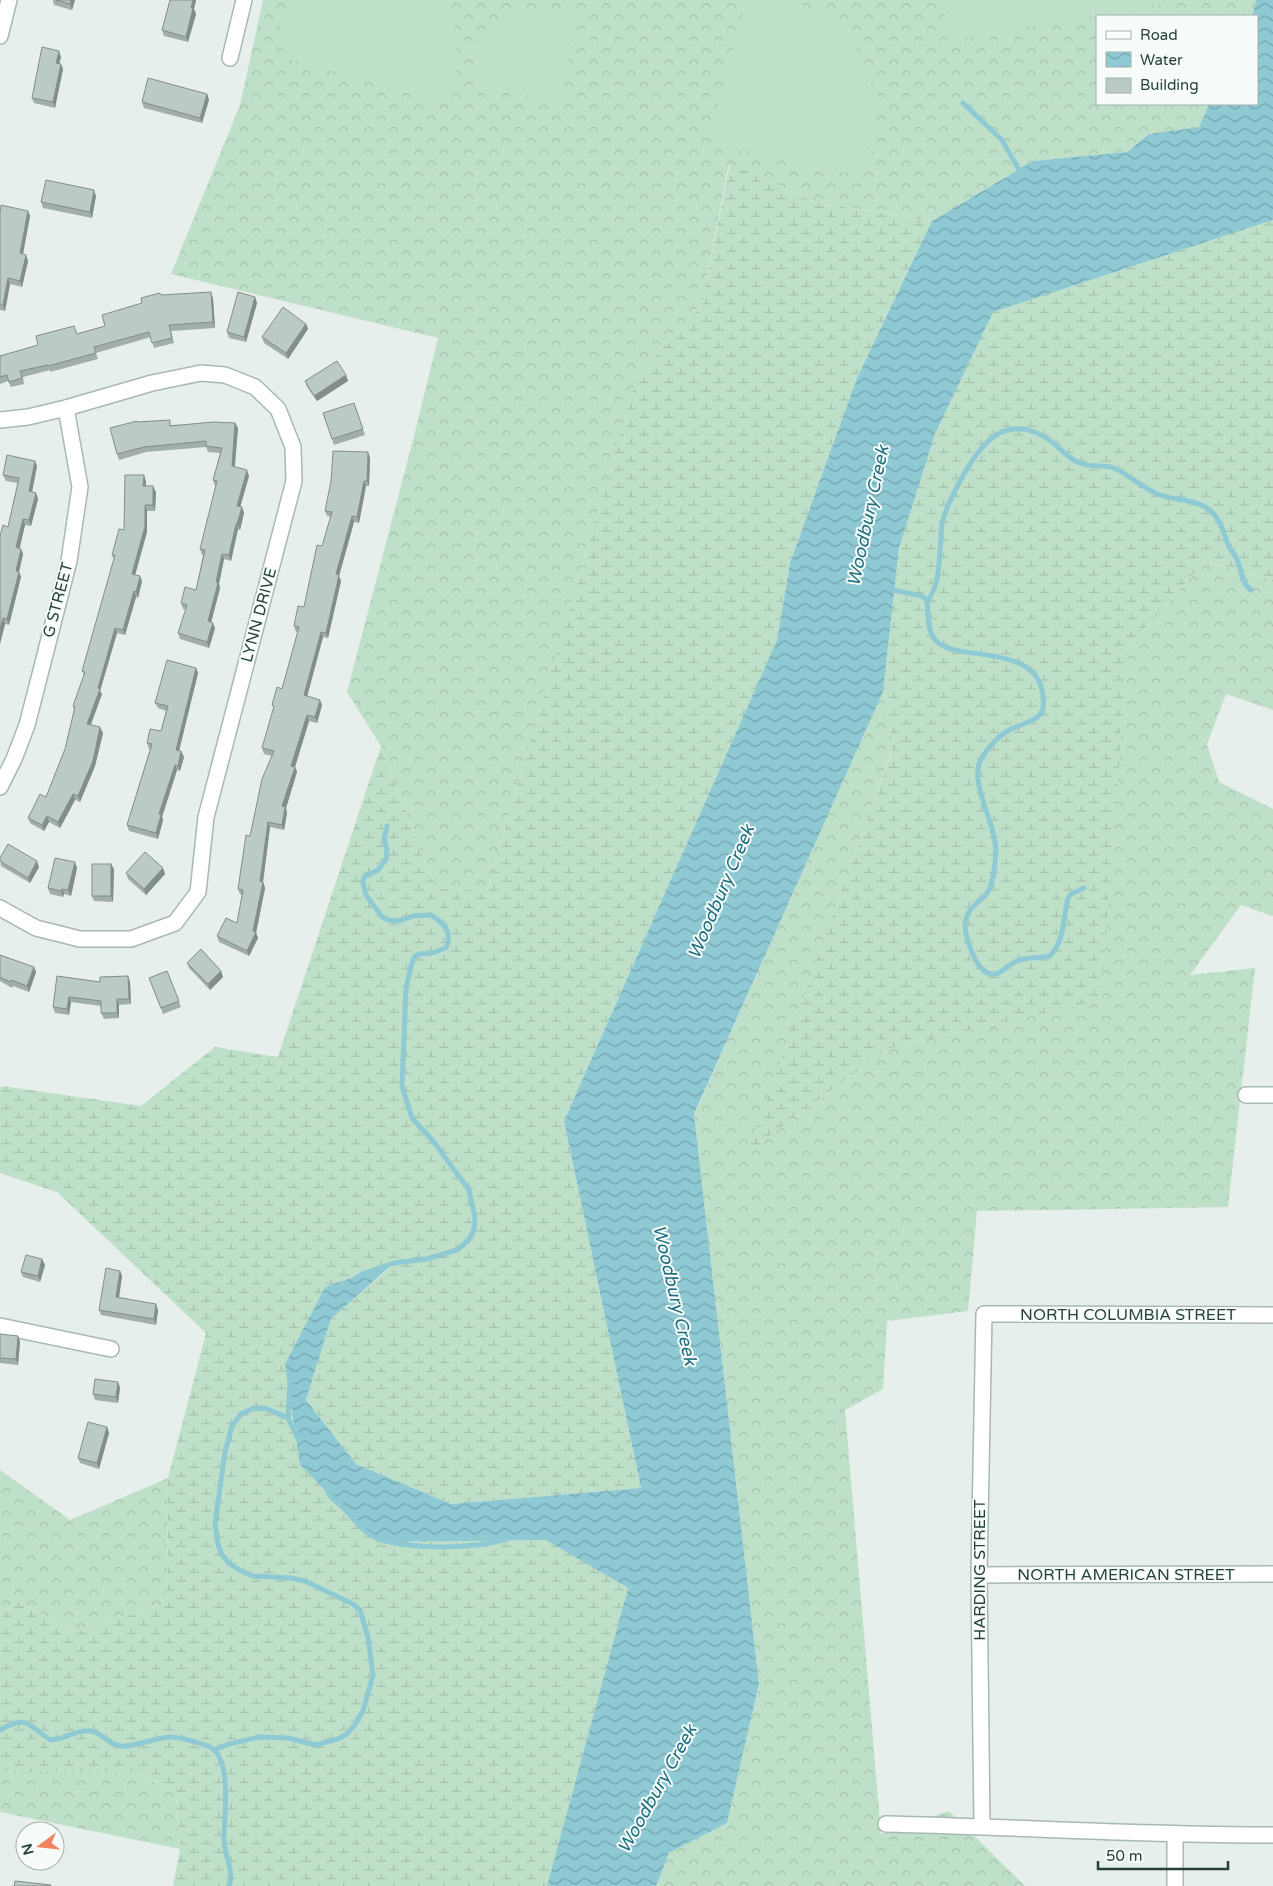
<svg xmlns="http://www.w3.org/2000/svg" width="1273" height="1886" viewBox="0 0 1273 1886" font-family="'Varela Round',sans-serif">
	<defs>
		<pattern id="forest-crowns" width="20" height="18" patternUnits="userSpaceOnUse" patternTransform="scale(1.25)"><rect width="20" height="18" fill="#bfe0c8"/><path d="M2 6a3 3 0 1 1 6 0M12 15a3 3 0 1 1 6 0" fill="none" stroke="#a4c1ad"/></pattern>
		<pattern id="wetland-marsh" width="20" height="14" patternUnits="userSpaceOnUse" patternTransform="scale(1.25)"><rect width="20" height="14" fill="#bfe0c8"/><path d="M1 5h8M5 5V1M11 12h8M15 12V8" fill="none" stroke="#a4c1ad"/></pattern>
		<pattern id="water-waves" width="16" height="10" patternUnits="userSpaceOnUse" patternTransform="scale(1.25)"><rect width="16" height="10" fill="#8ec9d4"/><path d="M0 5q4-4 8 0t8 0" fill="none" stroke="#74a5ad"/></pattern>
	</defs>
	<rect width="100%" height="100%" fill="#e6efeb"/>
	<g fill="url(#forest-crowns)">
		<polygon points="263,0 1256,0 1252,16 1097,16 1097,104 1209,104 1199,127 1149,134 1127,152 1033,161 932,221 817,203 729,163 702,304 636,380 487,891 435,888 381,746 347,692 413,440 438,338 171,274 240,105"/>
		<polygon points="1205,561 1273,580 1273,710 1226,694 1207,744 1219,782 1273,809 1273,916 1241,905 1190,975 1255,968 1228,1207 977,1211 968,1311 887,1321 883,1389 845,1410 881,1834 949,1811 1025,1886 656,1886 669,1853 727,1823 759,1684 694,1115 883,692 893,747 748,1152 887,1049 1100,1000 1128,648"/>
		<polygon points="0,1470 70,1520 168,1478 167,1603 74,1632 18,1601 0,1618"/>
		<polygon points="0,1772 133,1772 176,1792 180,1849 0,1812"/>
	</g>
	<g fill="url(#wetland-marsh)">
		<polygon points="730,163 817,203 932,221 857,378 790,563 777,640 564,1121 641,1488 451,1504 356,1464 306,1400 331,1319 393,1265 325,1287 285,1364 377,1542 547,1540 628,1588 547,1886 173,1886 180,1849 176,1792 133,1772 0,1772 0,1618 18,1601 74,1632 167,1603 168,1478 206,1333 57,1192 0,1173 0,1088 2,1086 141,1106 215,1047 278,1057 381,746 435,888 487,891 636,379 702,304"/>
		<polygon points="1273,220 1273,580 1205,561 1128,648 1101,1000 887,1049 747,1153 893,748 883,692 899,548 935,434 992,312"/>
	</g>
	<g fill="#bfe0c8">
		<polygon points="288,0 450,0 452,7 458,59 446,103 288,59 277,39"/>
		<polygon points="747,0 792,0 829,19 861,53 873,89 875,138 863,177 721,146 711,132"/>
		<polygon points="943,0 1186,0 962,39 946,25"/>
		<polygon points="543,11 576,15 563,96 553,101 470,80 474,59 485,36 512,13"/>
	</g>
	<polygon fill="url(#water-waves)" points="1256,0 1273,0 1273,220 993,312 935,434 899,548 883,692 694,1114 759,1684 727,1823 669,1853 656,1886 547,1886 628,1588 546,1540 377,1542 300,1465 285,1364 325,1287 394,1263 331,1319 306,1400 356,1464 451,1504 641,1488 564,1121 777,640 790,563 857,378 932,221 1033,161 1127,152 1149,134 1199,127 1209,104 1257,104 1257,16 1252,16"/>
	<g fill="none" stroke-linecap="round" stroke-linejoin="round">
		<g stroke="#8ec9d4" stroke-width="5">
			<polyline points="963,103 1002,140 1022,175"/>
			<polyline points="889,589 922,596 927,600"/>
			<path d="M1084 888 1071 894 1068 898C1063 918 1065 940 1050 956 1039 959 1028 956 1017 961 1008 964 1002 975 991 974 976 972 966 939 965 926 965 921 967 916 969 912 973 904 982 900 987 893 994 883 995 864 996 852 996 824 972 789 979 764 983 753 996 738 1006 732 1026 719 1050 725 1042 690 1031 641 948 664 933 637 927 627 928 612 927 600 942 588 939 543 942 524 944 514 949 503 953 495 963 474 983 435 1008 430 1026 425 1045 435 1059 448 1066 454 1071 460 1080 463 1091 468 1103 464 1114 468 1130 475 1143 489 1160 495 1177 501 1199 499 1213 513 1222 523 1223 532 1228 544 1230 550 1235 554 1237 560 1242 570 1241 583 1251 590"/>
			<path d="M356 1278 362 1274 394 1263 427 1259 457 1250 468 1241 474 1230 475 1217 469 1190 433 1141 412 1118 402 1086 406 989 411 966 414 957 419 954 432 953 446 948C453 932 444 923 431 915L413 916 399 921 388 920 382 917 366 895 363 882 364 877 378 870 386 859 387 849 384 839 387 826"/>
			<polyline points="290,1382 288,1418 299,1441"/>
			<path d="M326 1486C329 1500 339 1502 347 1512 354 1519 360 1528 369 1534 395 1551 480 1550 509 1538"/>
			<path d="M0 1730C29 1713 28 1727 51 1740 65 1739 77 1729 91 1731 104 1733 111 1748 125 1746 140 1745 155 1738 170 1737 177 1737 185 1739 192 1741 199 1743 208 1745 213 1749 232 1764 224 1817 224 1838 223 1854 235 1870 229 1886"/>
			<polyline points="214,1750 229,1744 259,1737 289,1738 315,1745 338,1739 347,1734 356,1723 363,1711 373,1675 368,1637 360,1610 353,1604 305,1581 291,1578 253,1576 241,1571 230,1564 222,1555 218,1544 215,1524 225,1452 232,1426 241,1414 252,1409 265,1408 288,1418"/>
		</g>
		<defs>
			<g id="street">
				<polyline points="230,58 244,0"/>
				<polyline points="0,420 28,417 66,408 152,383 201,373 225,375 255,387 278,409 293,447 294,481 206,817 198,892 175,923 131,939 80,939 36,928 0,908"/>
				<polyline points="0,787 14,759 27,725 69,561 80,487 66,408"/>
				<polyline points="1246,1095 1273,1095"/>
				<polyline points="0,1326 111,1349"/>
				<polyline points="979,1575 1273,1574"/>
				<path d="M886 1824C1015 1827 1144 1835 1273 1835"/>
				<polyline points="982,1826 979,1575 984,1314 1273,1315"/>
				<polyline points="1175,1886 1175,1835"/>
			</g>
			<polyline id="secondary" points="0,36 9,0"/>
		</defs>
		<use href="#street" stroke="#a8b8b2" stroke-width="18"/>
		<use href="#secondary" stroke="#a4bbb3" stroke-width="18"/>
		<use href="#street" stroke="#fff" stroke-width="15"/>
		<use href="#secondary" stroke="#fff" stroke-width="15"/>
	</g>
	<g fill="#a1aea9">
		<polygon points="53,0 75,0 72,10 54,5"/>
		<polygon points="170,0 196,0 194,9 196,14 188,42 164,36 162,30"/>
		<polygon points="61,57 59,64 63,69 55,108 34,103 32,98"/>
		<polygon points="207,94 209,100 202,123 144,108 142,102"/>
		<polygon points="96,196 92,218 43,208 41,202"/>
		<polygon points="28,211 30,216 23,254 26,255 28,261 22,287 10,284 5,311 0,310 0,212"/>
		<polygon points="161,295 213,298 215,328 171,331 174,343 154,348 151,337 96,353 98,359 50,372 50,370 23,377 24,384 11,387 8,381 0,384 0,356 105,326 142,303"/>
		<polygon points="255,297 257,303 246,342 229,338 227,332"/>
		<polygon points="306,324 308,329 288,359 264,343 262,337"/>
		<polygon points="346,375 348,381 317,401 307,387 305,381"/>
		<polygon points="354,403 365,435 334,445 323,413"/>
		<polygon points="137,422 172,425 235,423 238,428 235,467 249,476 240,507 242,507 244,513 240,530 238,529 231,561 224,559 219,584 220,588 211,622 215,628 209,648 180,639 178,633 186,609 183,609 181,603 196,590 203,555 202,555 200,549 216,486 215,486 213,480 220,453 208,452 206,447 146,452 119,460 117,454"/>
		<polygon points="370,458 369,486 366,486 359,523 354,522 339,576 341,581 328,638 323,637 307,696 322,705 317,723 309,721 295,767 297,772 286,808 287,813 284,830 270,827 263,882 265,888 256,933 258,938 249,956 219,942 217,936 237,923 242,895 240,894 238,889 250,836 272,756 264,754 262,748 274,709 272,705 282,689 298,632 296,632 294,626 304,607 331,517 327,516 325,511"/>
		<polygon points="37,466 32,492 36,493 38,499 31,526 25,525 20,548 23,554 19,572 21,577 9,625 5,624 0,644 8,527 18,483 6,481 3,475"/>
		<polygon points="146,481 146,486 156,492 155,511 147,511 147,532 135,574 142,581 138,598 136,597 125,635 117,633 100,691 102,694 91,725 103,733 95,766 80,802 75,800 60,828 49,822 44,831 30,823 28,818 46,797 65,749 74,710 73,706 84,675 82,671 114,560 112,555 124,530"/>
		<polygon points="196,668 198,673 179,751 181,751 184,757 180,771 177,770 162,817 163,820 158,839 129,831 127,825 150,749 149,749 147,743 161,731 166,711 158,708 155,703"/>
		<polygon points="0,858 39,867 30,883 1,866"/>
		<polygon points="77,868 71,896 64,894 63,897 50,894 48,888"/>
		<polygon points="114,869 113,902 94,901 92,896"/>
		<polygon points="126,873 165,874 146,895 128,879"/>
		<polygon points="0,955 34,967 36,972 29,992 13,986 12,988 0,981"/>
		<polygon points="187,963 221,971 223,977 210,990 189,968"/>
		<polygon points="167,971 181,1007 163,1014 149,978"/>
		<polygon points="57,976 100,982 128,976 130,982 131,1004 119,1005 119,1018 104,1019 101,1013 101,1006 71,1002 69,1015 55,1013 53,1007"/>
		<polygon points="42,1259 45,1265 40,1282 23,1277 21,1272"/>
		<polygon points="120,1271 122,1276 119,1298 158,1310 156,1325 101,1315 99,1310"/>
		<polygon points="0,1334 18,1336 20,1342 18,1365 0,1363"/>
		<polygon points="118,1382 120,1388 118,1403 95,1400 93,1394"/>
		<polygon points="107,1427 109,1433 99,1469 80,1463 78,1458"/>
	</g>
	<g fill="#838d89">
		<polygon points="71,0 75,0 72,10 70,4"/>
		<polygon points="193,0 196,0 194,9 196,14 188,42 186,37 191,8"/>
		<polygon points="59,51 61,57 58,68 56,63"/>
		<polygon points="61,64 63,69 55,108 53,102"/>
		<polygon points="207,94 209,100 202,123 200,118"/>
		<polygon points="94,190 96,196 92,218 90,212"/>
		<polygon points="28,211 30,216 22,259 20,253"/>
		<polygon points="26,255 28,261 22,287 20,281"/>
		<polygon points="8,278 10,284 5,311 3,305"/>
		<polygon points="211,292 213,298 215,328 213,322"/>
		<polygon points="255,297 257,303 246,342 244,337"/>
		<polygon points="306,324 308,329 288,359 286,353"/>
		<polygon points="346,375 348,381 317,401 314,396"/>
		<polygon points="235,423 238,428 234,472 232,466"/>
		<polygon points="368,452 370,458 369,486 367,481"/>
		<polygon points="35,461 37,466 31,497 29,491"/>
		<polygon points="247,470 249,476 239,511 237,506"/>
		<polygon points="144,475 146,481 145,492 143,486"/>
		<polygon points="364,481 366,486 359,523 357,517"/>
		<polygon points="153,486 156,492 155,511 153,505"/>
		<polygon points="36,493 38,499 31,526 29,520"/>
		<polygon points="145,505 147,511 147,532 134,579 132,574"/>
		<polygon points="242,507 244,513 240,530 237,524"/>
		<polygon points="352,516 354,522 339,576 341,581 328,638 326,633 336,574"/>
		<polygon points="23,519 25,525 18,553 16,547"/>
		<polygon points="236,524 238,529 231,561 229,555"/>
		<polygon points="21,549 23,554 18,576 16,571"/>
		<polygon points="222,554 224,559 219,584 220,588 210,627 208,621"/>
		<polygon points="19,572 21,577 9,625 7,619"/>
		<polygon points="140,576 142,581 138,598 136,592"/>
		<polygon points="134,591 136,597 125,635 123,630"/>
		<polygon points="3,618 5,624 0,644 0,630"/>
		<polygon points="213,623 215,628 209,648 207,642"/>
		<polygon points="115,628 117,633 100,691 102,694 89,729 87,724"/>
		<polygon points="321,632 323,637 306,701 304,695"/>
		<polygon points="196,668 198,673 178,755 176,750"/>
		<polygon points="320,700 322,705 317,723 315,717"/>
		<polygon points="307,715 309,721 295,767 297,772 286,808 287,813 284,830 282,825 282,806 291,766"/>
		<polygon points="100,727 103,733 95,766 80,802 78,796"/>
		<polygon points="181,751 184,757 180,771 178,766"/>
		<polygon points="175,765 177,770 162,817 163,820 158,839 156,833 159,814"/>
		<polygon points="73,794 75,800 60,828 58,822"/>
		<polygon points="47,816 49,822 44,831 42,825"/>
		<polygon points="268,822 270,827 263,882 265,888 256,933 258,938 249,956 247,951 253,931"/>
		<polygon points="37,861 39,867 30,883 28,878"/>
		<polygon points="75,862 77,868 71,896 68,890"/>
		<polygon points="111,864 114,869 113,902 111,896"/>
		<polygon points="163,868 165,874 146,895 144,889"/>
		<polygon points="62,889 64,894 63,897 61,891"/>
		<polygon points="34,967 36,972 29,992 27,986"/>
		<polygon points="221,971 223,977 210,990 208,984"/>
		<polygon points="128,976 130,982 131,1004 129,999"/>
		<polygon points="69,997 71,1002 69,1015 67,1009"/>
		<polygon points="117,999 119,1005 119,1018 117,1013"/>
		<polygon points="42,1259 45,1265 40,1282 38,1276"/>
		<polygon points="120,1271 122,1276 118,1303 116,1297"/>
		<polygon points="156,1304 158,1310 156,1325 154,1319"/>
		<polygon points="18,1336 20,1342 18,1365 16,1359"/>
		<polygon points="118,1382 120,1388 118,1403 116,1397"/>
		<polygon points="107,1427 109,1433 99,1469 97,1463"/>
	</g>
	<g fill="#bbcac4" stroke="#838d89">
		<polygon points="56,0 71,0 70,4"/>
		<polygon points="170,0 193,0 191,8 193,8 186,37 162,30"/>
		<polygon points="42,47 59,51 56,63 61,64 53,102 32,98"/>
		<polygon points="148,78 207,94 200,118 142,102"/>
		<polygon points="46,180 94,190 90,212 41,202"/>
		<polygon points="1,205 28,211 20,253 26,255 20,281 8,278 3,305 0,305 0,212"/>
		<polygon points="211,292 213,322 169,325 172,338 152,343 149,332 94,347 96,353 48,366 48,365 20,371 22,378 9,382 7,375 0,377 0,356 38,345 36,336 74,326 77,334 105,326 102,315 142,303 141,298 160,293 161,295"/>
		<polygon points="238,292 255,297 244,337 227,332"/>
		<polygon points="283,307 306,324 286,353 262,337"/>
		<polygon points="337,361 346,375 314,396 305,381"/>
		<polygon points="354,403 363,429 332,439 323,413"/>
		<polygon points="170,420 170,426 213,422 235,423 232,466 247,470 237,506 242,507 237,524 236,524 229,555 222,554 216,582 218,583 208,621 213,623 207,642 178,633 187,605 181,603 185,587 196,590 205,550 200,549 217,481 213,480 222,448 206,446 206,441 144,447 117,454 110,428 137,421 137,422"/>
		<polygon points="333,451 368,452 367,481 364,481 357,517 352,516 336,574 339,575 326,633 321,632 304,695 320,700 315,717 307,715 291,766 295,767 282,806 285,807 282,825 268,822 260,881 263,882 253,931 256,932 247,951 217,936 226,918 237,923 243,890 238,889 246,835 250,836 262,779 274,751 262,748 274,706 272,705 277,687 282,689 299,627 294,626 298,606 304,607 317,545 322,546 332,512 325,511 331,481"/>
		<polygon points="7,455 35,461 29,491 36,493 29,520 23,519 16,547 21,549 16,571 19,572 7,619 3,618 0,630 0,536 3,525 8,527 19,478 3,475"/>
		<polygon points="125,475 144,475 143,486 153,486 153,505 145,505 145,526 132,574 140,576 136,592 134,591 123,630 115,628 98,688 100,689 87,724 100,727 93,761 78,796 73,794 58,822 47,816 42,825 28,818 40,794 46,797 65,749 75,707 73,706 85,672 82,671 115,555 112,555 119,529 124,530"/>
		<polygon points="167,660 196,668 176,750 181,751 178,766 175,765 159,814 161,815 156,833 127,825 152,744 147,743 150,729 161,731 168,706 155,703"/>
		<polygon points="8,844 37,861 28,878 0,861 0,858"/>
		<polygon points="145,852 163,868 144,889 126,873"/>
		<polygon points="55,858 75,862 68,890 62,889 61,891 48,888"/>
		<rect x="92" y="864" width="19" height="32"/>
		<polygon points="201,949 221,971 208,984 187,963"/>
		<polygon points="0,955 34,967 27,986 11,980 10,982 0,977"/>
		<polygon points="167,971 179,1001 161,1008 149,978"/>
		<polygon points="57,976 100,982 100,977 128,976 129,999 117,999 117,1013 101,1013 101,1001 69,997 67,1009 53,1007"/>
		<polygon points="26,1255 42,1259 38,1276 21,1272"/>
		<polygon points="106,1268 120,1271 116,1297 156,1304 154,1319 99,1310"/>
		<polygon points="0,1334 18,1336 16,1359 0,1358"/>
		<polygon points="95,1379 118,1382 116,1397 93,1394"/>
		<polygon points="88,1422 107,1427 97,1463 78,1458"/>
		<polygon points="15,1881 51,1885 51,1886 14,1886"/>
	</g>
	<g text-anchor="middle" dominant-baseline="central" stroke-width="4" stroke-linejoin="round" paint-order="stroke">
		<g font-size="16" fill="#24423a" stroke="#f7fbf9">
			<text transform="translate(58 600) rotate(-75)">G STREET</text>
			<text transform="translate(259 615) rotate(-75)">LYNN DRIVE</text>
			<text x="1128" y="1315">NORTH COLUMBIA STREET</text>
			<text transform="translate(980 1570) rotate(-90)">HARDING STREET</text>
			<text x="1126" y="1575">NORTH AMERICAN STREET</text>
		</g>
		<g font-size="18" font-style="italic" fill="#1c6f80" stroke="#f7fbf9">
			<text transform="translate(868 516) rotate(-78)">Woodbury Creek</text>
			<text transform="translate(721 892) rotate(-67)">Woodbury Creek</text>
			<text transform="translate(675 1295) rotate(77)">Woodbury Creek</text>
			<text transform="translate(657 1789) rotate(-61)">Woodbury Creek</text>
		</g>
	</g>
	<rect x="1096" y="15" width="162" height="90" fill="#f7fbf9" stroke="#a3b1ad"/>
	<rect x="1106" y="31" width="25" height="8" fill="#ffffff" stroke="#a3b1ad"/>
	<text x="1140" y="40" font-size="15" fill="#24423a">Road</text>
	<rect x="1106" y="52" width="25" height="15" fill="url(#water-waves)" stroke="#a3b1ad"/>
	<text x="1140" y="65" font-size="15" fill="#24423a">Water</text>
	<rect x="1106" y="78" width="25" height="15" fill="#bbcac4" stroke="#a3b1ad"/>
	<text x="1140" y="90" font-size="15" fill="#24423a">Building</text>
	<g transform="translate(40 1846) rotate(255)"><circle r="24" fill="#f7fbf9" stroke="#a3b1ad"/>
	<path d="M0-4L9 19L0 12L-9 19Z" fill="#f4845f"/>
	<text y="-8" font-size="14" font-weight="bold" text-anchor="middle" fill="#24423a">N</text>
	</g>
	<path d="M1098 1861v8h130v-8" fill="none" stroke="#24423a" stroke-width="2.5"/>
	<text x="1106" y="1861" font-size="15" fill="#24423a" stroke="#f7fbf9" stroke-width="4" paint-order="stroke">50 m</text>
</svg>
